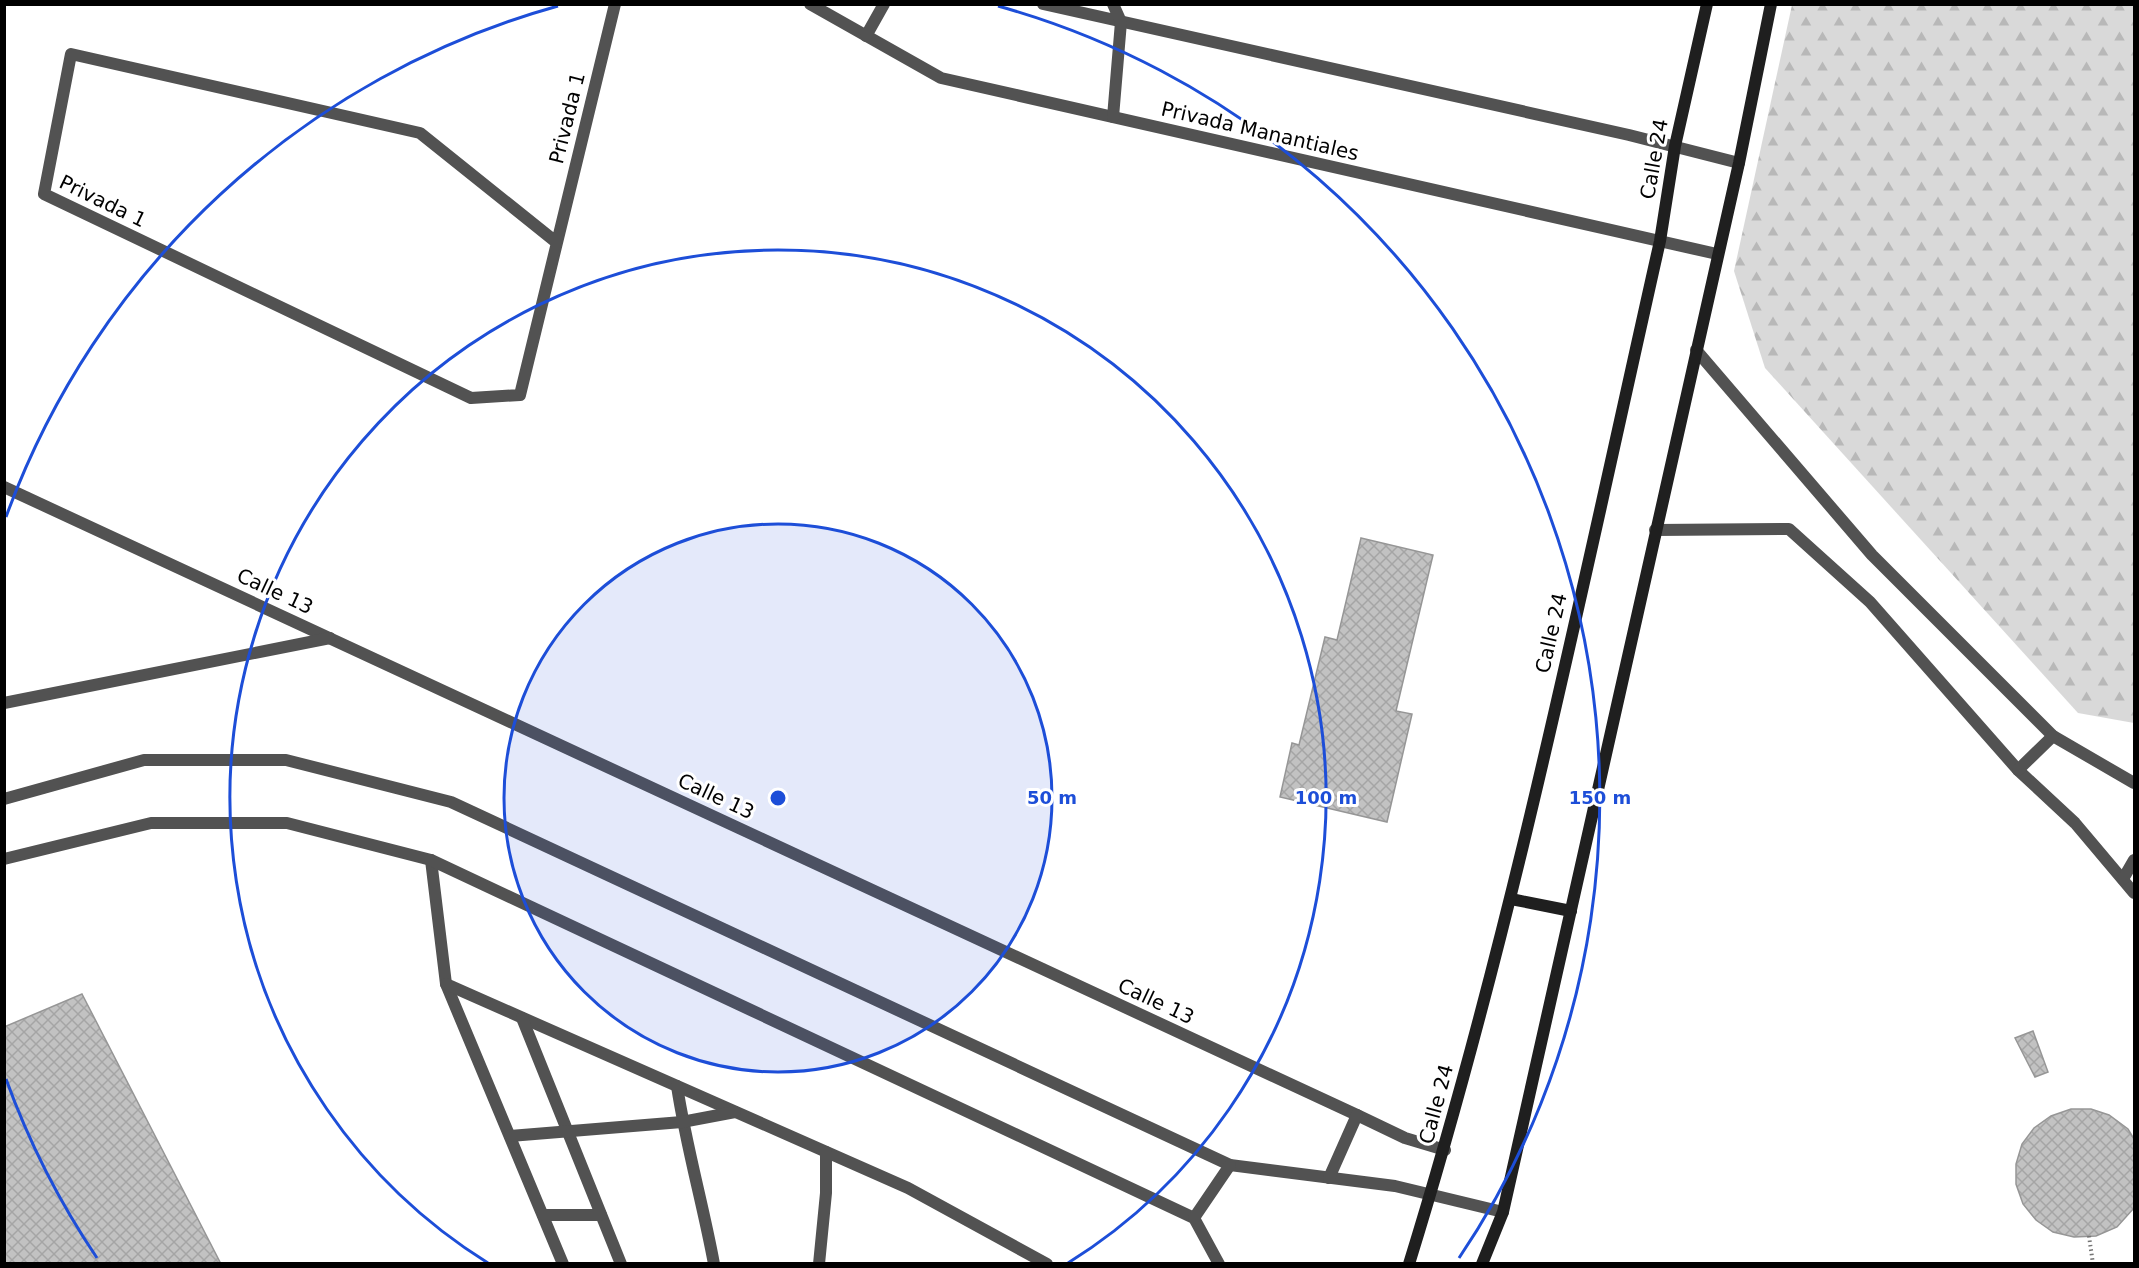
<svg xmlns="http://www.w3.org/2000/svg" width="2139" height="1268" viewBox="0 0 2139 1268" font-family="'DejaVu Sans',sans-serif">
	<defs>
		<pattern id="forest-firs" width="22" height="20" patternUnits="userSpaceOnUse" patternTransform="scale(1.5)"><rect width="22" height="20" fill="#d9d9d9"/><path d="M5 1l3.5 6h-7zM16 11l3.5 6h-7z" fill="#b8b8b8"/></pattern>
		<pattern id="building-cross-hatch" width="8" height="8" patternUnits="userSpaceOnUse" patternTransform="scale(1.5)"><rect width="8" height="8" fill="#c2c2c2"/><path d="M0 0l8 8M0 8l8-8" fill="none" stroke="#a5a5a5"/></pattern>
	</defs>
	<rect width="100%" height="100%" fill="#fff"/>
	<polygon fill="url(#forest-firs)" points="1792,5 2134,5 2134,723 2078,713 1765,368 1734,271"/>
	<g fill="url(#building-cross-hatch)" stroke="#969696" stroke-width="1.5">
		<polygon points="1361,538 1433,555 1396,711 1412,714 1387,822 1280,797 1292,743 1299,745 1325,637 1337,640"/>
		<polygon points="82,994 221,1264 4,1264 4,1027"/>
		<polygon points="2033,1031 2048,1072 2035,1077 2015,1038"/>
		<polygon points="2071,1109 2091,1109 2109,1115 2128,1129 2134,1139 2134,1208 2117,1227 2096,1236 2074,1237 2053,1232 2036,1220 2023,1204 2016,1184 2016,1164 2022,1144 2034,1128 2051,1116"/>
	</g>
	<g fill="none" stroke-linecap="round" stroke-linejoin="round">
		<polyline stroke="#747474" stroke-width="4" stroke-dasharray="1.5 3" stroke-linecap="butt" points="2089,1236 2093,1264"/>
		<g stroke="#525252" stroke-width="12">
			<polyline points="1696,350 1872,555 2053,736 2134,783"/>
			<polyline points="1655,530 1789,529 1870,602 2018,770 2075,823 2134,893"/>
			<polyline points="2018,770 2053,736"/>
			<polyline points="431,860 446,984 563,1264"/>
			<polyline points="2123,879 2134,860"/>
			<polyline points="446,984 908,1188 1047,1264"/>
			<polyline points="522,1018 621,1264"/>
			<path d="M677 1086C686 1146 703 1204 714 1264"/>
			<polyline points="510,1136 682,1122 735,1112"/>
			<polyline points="543,1215 601,1215"/>
			<polyline points="819,1264 826,1193 826,1152"/>
		</g>
		<g stroke="#525252" stroke-width="12">
			<polyline points="810,4 941,78 1717,254"/>
			<polyline points="1043,4 1629,135 1739,163"/>
			<polyline points="1113,4 1121,22 1113,117"/>
			<polyline points="866,36 884,4"/>
			<polyline points="556,242 420,133 71,54 44,194 471,398 520,395 615,4"/>
			<polyline points="4,487 1357,1115 1405,1138 1445,1150"/>
			<polyline points="4,703 330,638"/>
			<polyline points="4,799 144,760 286,760 451,802 1230,1165 1395,1186 1503,1212"/>
			<polyline points="4,859 151,823 287,823 431,860 1194,1218 1219,1264"/>
			<polyline points="1329,1178 1357,1115"/>
			<polyline points="1194,1218 1230,1165"/>
		</g>
		<g stroke="#1f1f1f" stroke-width="12">
			<polyline points="1511,899 1571,911"/>
			<path d="M1409 1264C1513 928 1583 583 1660 241L1675 146 1707 4"/>
			<polyline points="1482,1264 1503,1212 1739,163 1771,4"/>
		</g>
	</g>
	<circle cx="778" cy="798" r="274" fill="#1d4ed8" fill-opacity=".12"/>
	<g fill="none" stroke="#1d4ed8" stroke-width="3">
		<circle cx="778" cy="798" r="274"/>
		<path d="M488 1263A548 548 0 1 1 1068 1263"/>
		<path d="M97 1258A822 822 0 0 1 6 1079M6 517A822 822 0 0 1 558 6M998 6A822 822 0 0 1 1459 1258"/>
	</g>
	<g text-anchor="middle" dominant-baseline="central" stroke-width="6" stroke-linejoin="round" paint-order="stroke">
		<g font-size="20" fill="#000" stroke="#fff">
			<text transform="translate(567 118) rotate(-76)">Privada 1</text>
			<text transform="translate(1260 131) rotate(13)">Privada Manantiales</text>
			<text transform="translate(1654 159) rotate(-80)">Calle 24</text>
			<text transform="translate(103 201) rotate(26)">Privada 1</text>
			<text transform="translate(275 591) rotate(25)">Calle 13</text>
			<text transform="translate(1551 633) rotate(-77)">Calle 24</text>
			<text transform="translate(716 796) rotate(25)">Calle 13</text>
			<text transform="translate(1156 1001) rotate(25)">Calle 13</text>
			<text transform="translate(1436 1104) rotate(-75)">Calle 24</text>
		</g>
	</g>
	<circle cx="778" cy="798" r="9" fill="#1d4ed8" stroke="#fff" stroke-width="3"/>
	<g font-size="18" text-anchor="middle" font-weight="bold" fill="#1d4ed8" stroke="#fff" stroke-width="6" stroke-linejoin="round" paint-order="stroke">
		<text x="1052" y="804">50 m</text>
		<text x="1326" y="804">100 m</text>
		<text x="1600" y="804">150 m</text>
	</g>
	<rect width="2139" height="1268" fill="none" stroke="#000000" stroke-width="12"/>
</svg>
